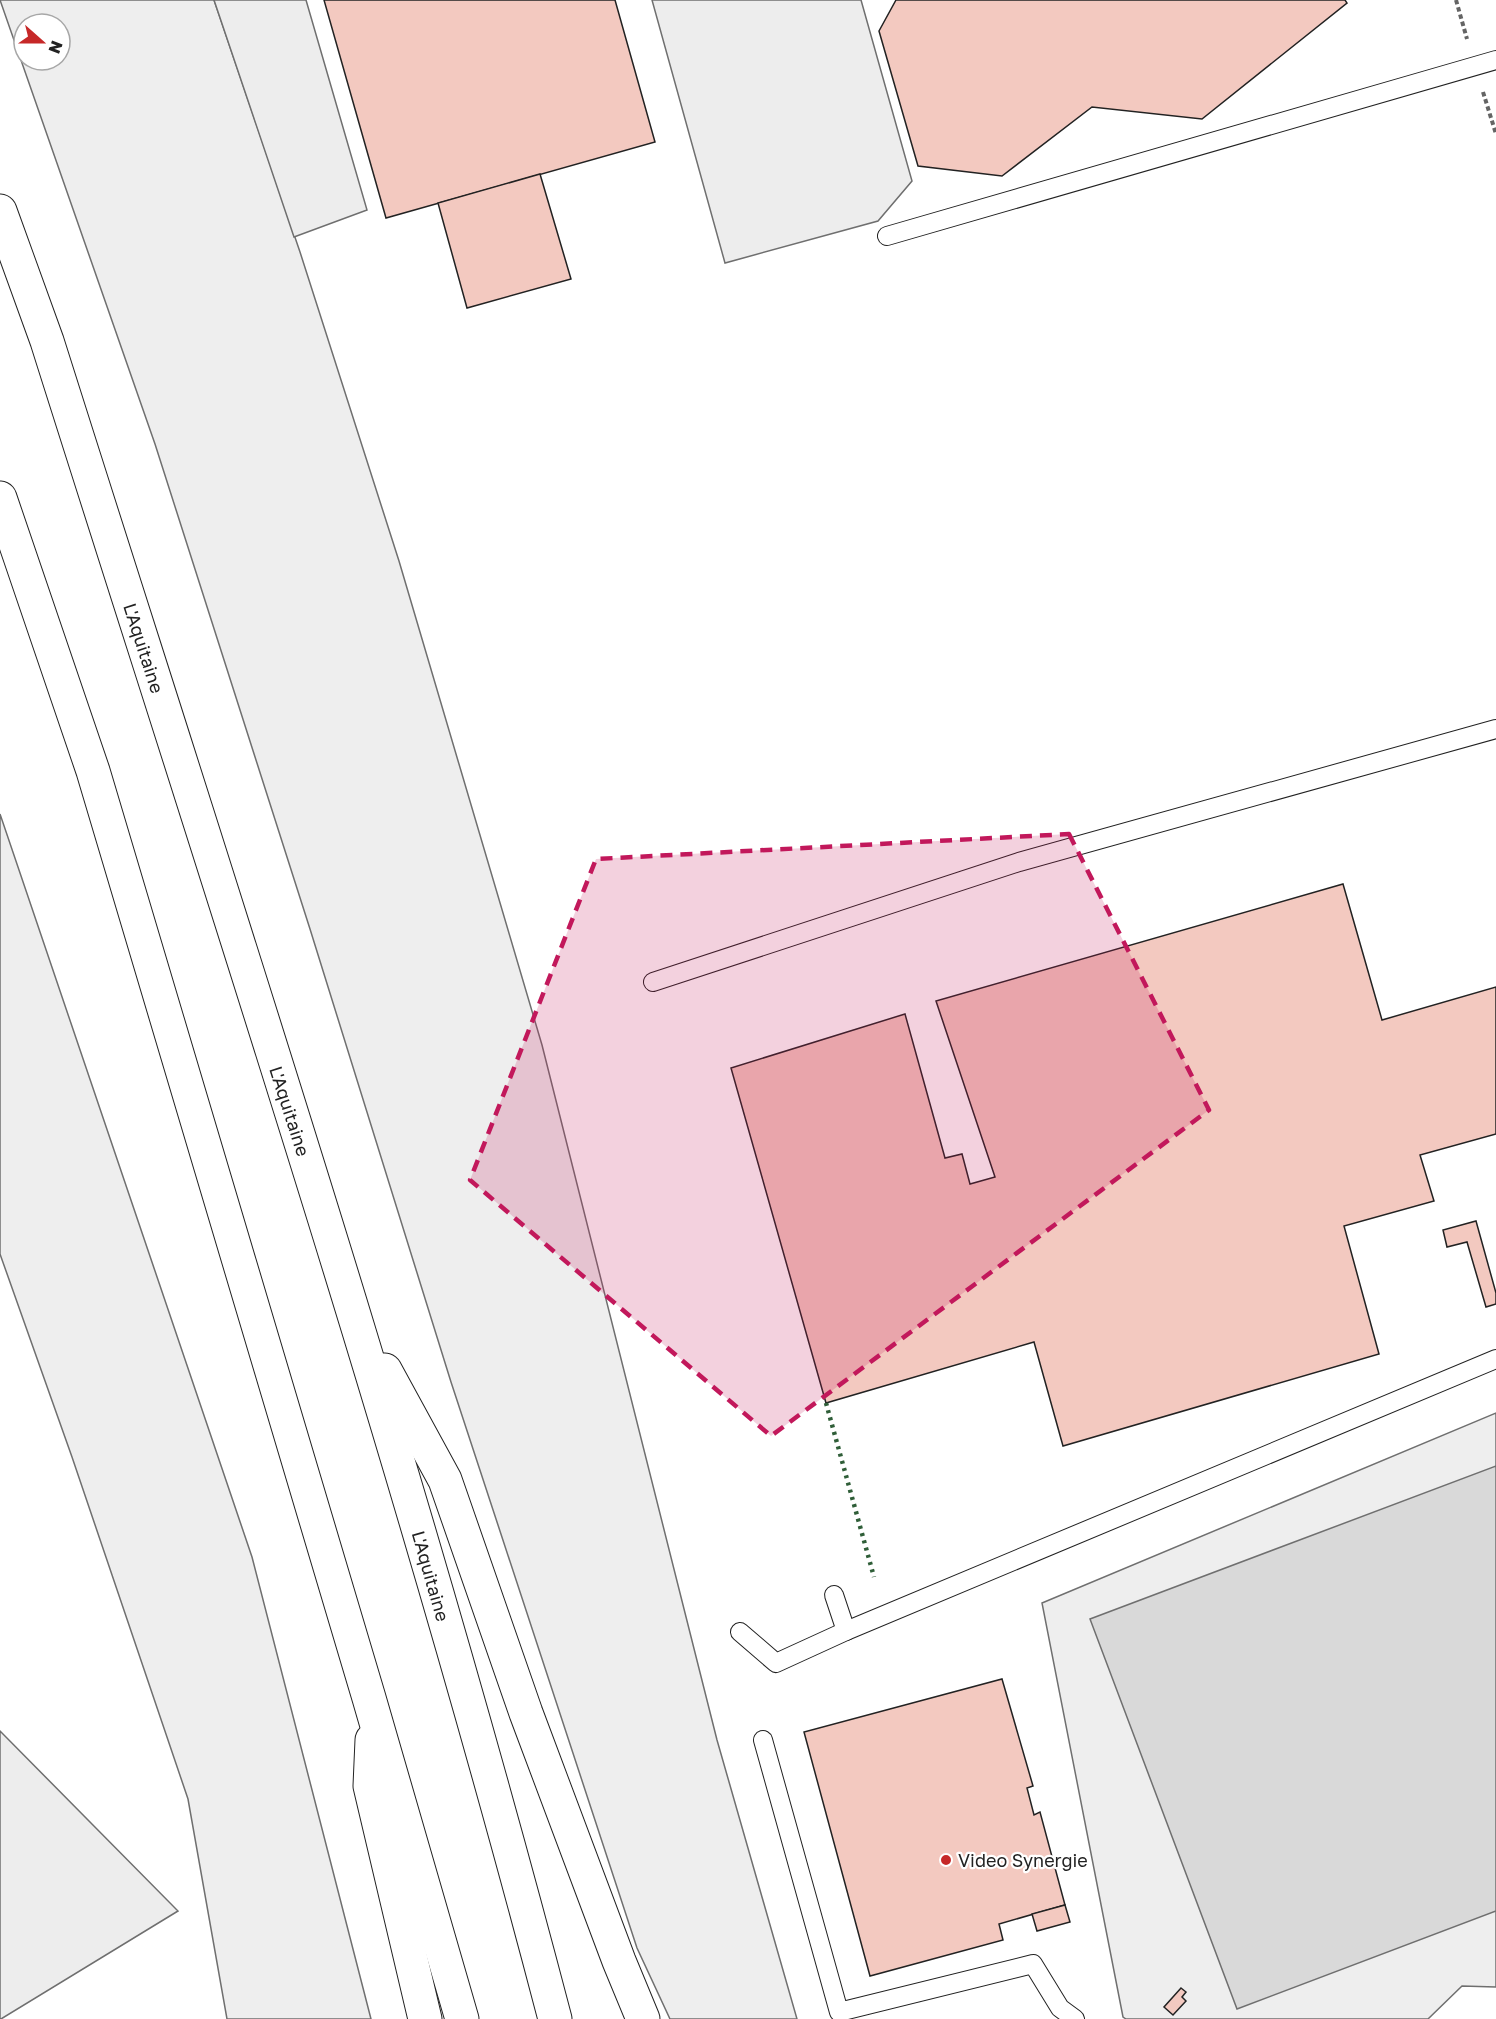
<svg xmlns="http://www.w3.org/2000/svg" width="1496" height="2019" viewBox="0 0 1496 2019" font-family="'Golos Text',sans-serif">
	<rect width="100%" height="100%" fill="#fff"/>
	<g fill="#eee" stroke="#6f6f6f" stroke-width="1.5" fill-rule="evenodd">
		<path d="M0 0H214L300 252 399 561 542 1045 717 1740 797 2019H670L637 1948 451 1382 310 929 155 444ZM24 24H60V60H24Z"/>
		<polygon points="0,814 252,1557 371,2019 227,2019 188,1799 72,1457 0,1254"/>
		<polygon points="1496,1413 1496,1987 1462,1986 1428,2019 1126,2019 1123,2017 1042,1603"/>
	</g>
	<g fill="#ededed" stroke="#6f6f6f" stroke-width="1.5">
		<polygon points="214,0 306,0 367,210 294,237"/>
		<polygon points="652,0 861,0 912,181 878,221 725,263"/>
		<polygon points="0,1731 178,1911 1,2019 0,2019"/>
	</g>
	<polygon fill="#d9d9d9" stroke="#6f6f6f" stroke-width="1.5" points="1496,1466 1496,1911 1237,2009 1090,1619"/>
	<g fill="#f3c9c0" stroke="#222" stroke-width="1.5">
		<polygon points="324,0 615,0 655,142 386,218"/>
		<polygon points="896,0 1345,0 1347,3 1202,119 1092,107 1002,176 918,166 879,31"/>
		<polygon points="540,174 571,279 467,308 438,203"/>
		<polygon points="1343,884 1382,1020 1496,987 1496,1134 1420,1155 1434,1201 1344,1226 1379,1354 1063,1446 1034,1342 826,1403 731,1068 905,1014 945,1158 962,1154 970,1184 995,1177 936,1001"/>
		<polygon points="1476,1221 1496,1293 1496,1304 1486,1307 1467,1242 1447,1247 1443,1230"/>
		<polygon points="1002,1679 1033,1786 1027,1788 1034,1815 1040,1812 1065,1905 999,1924 1003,1940 870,1976 804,1732"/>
		<polygon points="1065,1905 1070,1922 1037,1931 1032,1914"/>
		<polygon points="1181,1988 1186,1992 1182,1997 1186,2001 1173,2015 1164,2007"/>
	</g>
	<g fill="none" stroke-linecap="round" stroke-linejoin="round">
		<defs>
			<g id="lane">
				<polyline points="887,236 1496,60"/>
				<polyline points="653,982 1019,862 1496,729"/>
				<polyline points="834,1595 846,1631"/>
				<polyline points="740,1632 776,1663 846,1631 1496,1359"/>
				<polyline points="763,1740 839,2012 1033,1964 1060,2008 1075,2019"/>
			</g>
			<g id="highway">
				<path d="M0 211 47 341C223 898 407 1453 555 2019"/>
				<polyline points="0,498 93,771 369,1698 462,2019"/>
				<polyline points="385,1370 445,1480 526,1713 619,1961 643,2019"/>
				<polyline points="372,1740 370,1786 425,2019"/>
			</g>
		</defs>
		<use href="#lane" stroke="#222" stroke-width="20"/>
		<use href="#highway" stroke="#222" stroke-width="35"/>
		<g stroke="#646464" stroke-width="4" stroke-dasharray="4.5 3" stroke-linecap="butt">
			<polyline points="1456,0 1467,39"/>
			<polyline points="1483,92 1496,134"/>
		</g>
		<use href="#lane" stroke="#fff" stroke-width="18"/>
		<use href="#highway" stroke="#fff" stroke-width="33"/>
		<polyline stroke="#2f5e38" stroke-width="4.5" stroke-dasharray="3 4.5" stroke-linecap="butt" points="826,1403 874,1577"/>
	</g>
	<path fill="#c2185b" fill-opacity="0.2" stroke="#c2185b" stroke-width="4.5" stroke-dasharray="12 8" stroke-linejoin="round" d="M1069 834 1209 1110 771 1436 470 1180 596 859Z"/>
	<circle fill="#c62828" stroke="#fff" stroke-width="2" cx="946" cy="1860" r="6"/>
	<g text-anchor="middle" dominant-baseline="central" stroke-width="4.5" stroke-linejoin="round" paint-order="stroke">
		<g font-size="18" fill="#222" stroke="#fff">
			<text transform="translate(144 648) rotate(72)">L'Aquitaine</text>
			<text transform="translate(290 1111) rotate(72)">L'Aquitaine</text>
			<text transform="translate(431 1576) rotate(74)">L'Aquitaine</text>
		</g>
		<g font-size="18" fill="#222" stroke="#fff" text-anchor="start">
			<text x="958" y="1860">Video Synergie</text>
		</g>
	</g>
	<g transform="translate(42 42) rotate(111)"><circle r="28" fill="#ffffff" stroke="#a7a7a7" stroke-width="1.5"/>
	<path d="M0-4.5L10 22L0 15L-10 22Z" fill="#c62828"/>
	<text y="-9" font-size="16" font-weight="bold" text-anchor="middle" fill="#222222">N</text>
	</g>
</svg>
